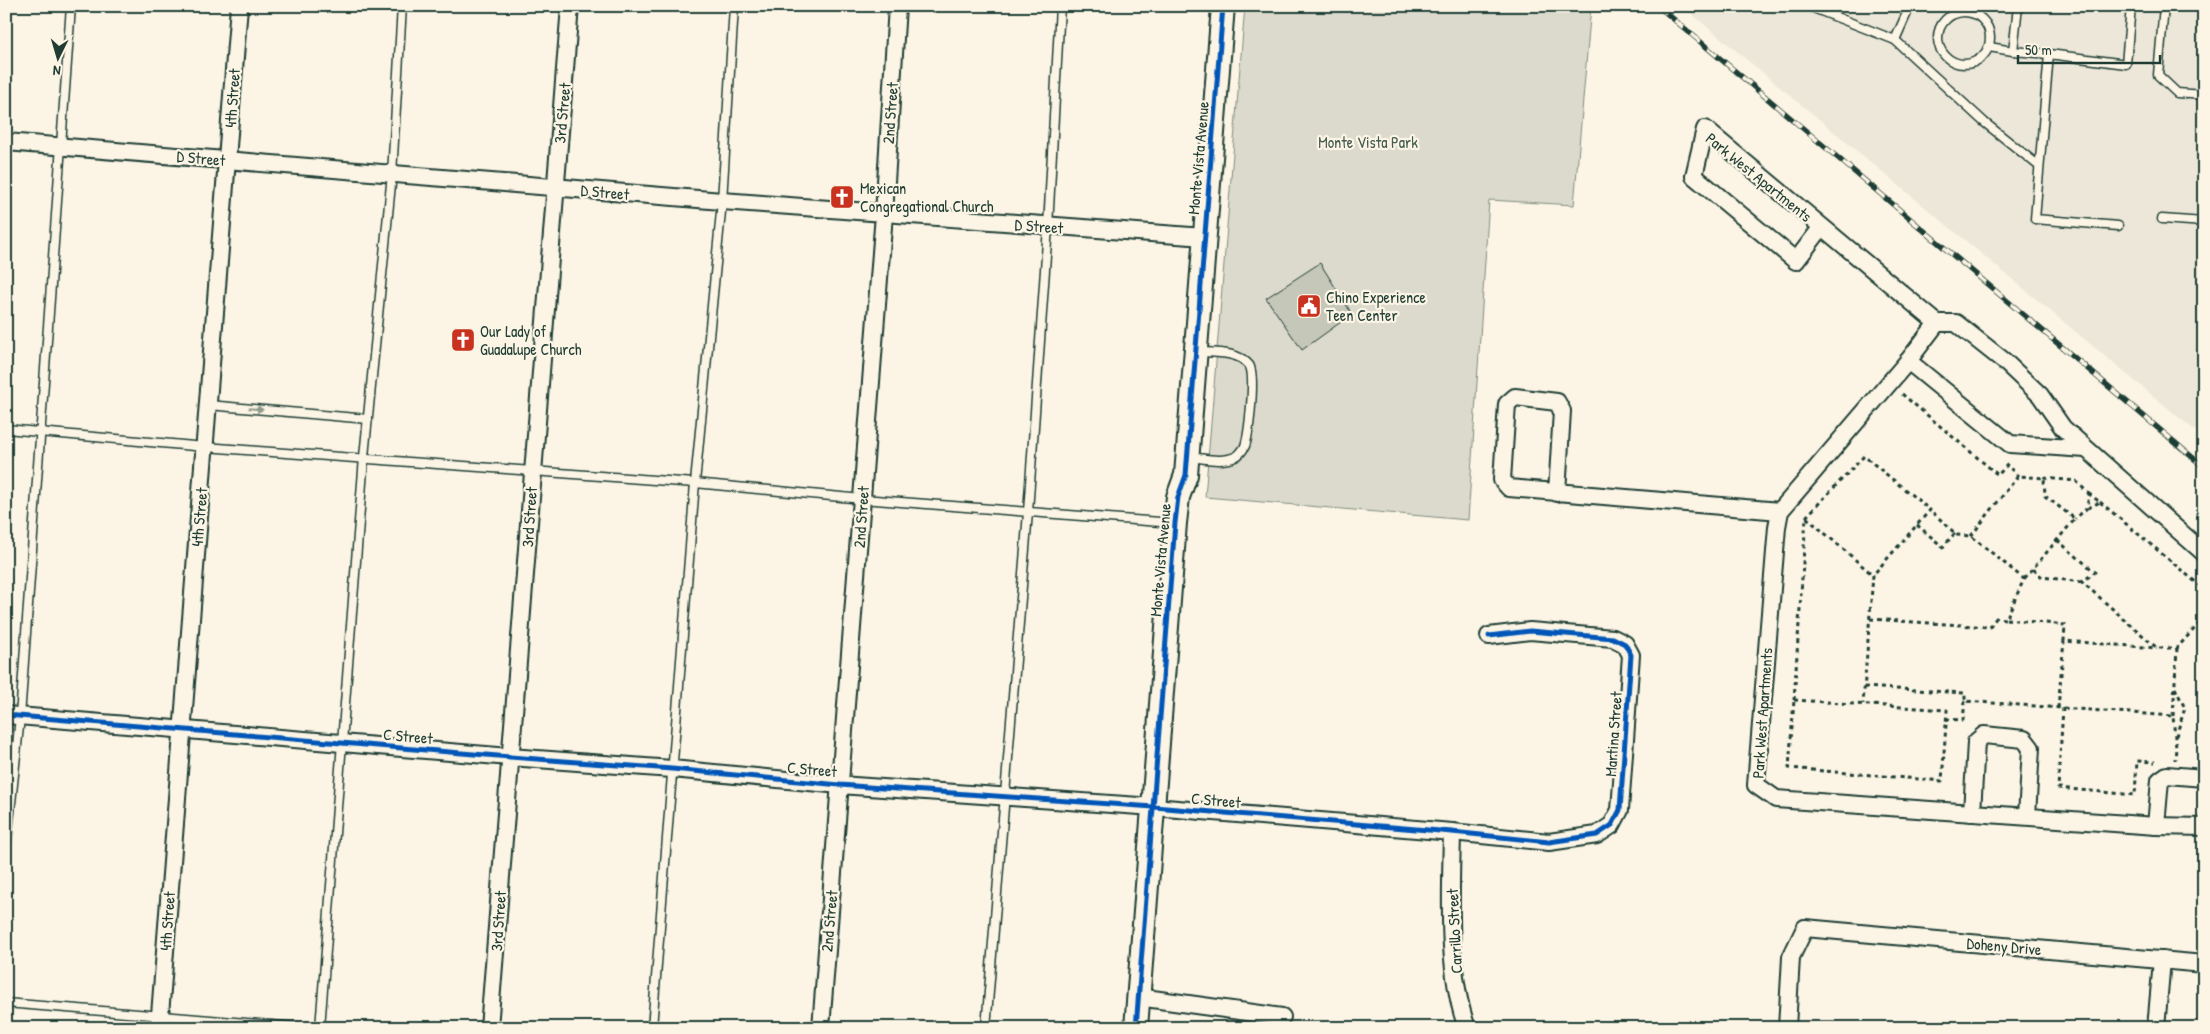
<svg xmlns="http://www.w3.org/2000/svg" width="2210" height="1034" viewBox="0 0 2210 1034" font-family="'Patrick Hand',sans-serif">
	<rect width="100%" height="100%" fill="#fcf5e5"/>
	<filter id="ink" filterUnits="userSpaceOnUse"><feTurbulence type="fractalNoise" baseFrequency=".02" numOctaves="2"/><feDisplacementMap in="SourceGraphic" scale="10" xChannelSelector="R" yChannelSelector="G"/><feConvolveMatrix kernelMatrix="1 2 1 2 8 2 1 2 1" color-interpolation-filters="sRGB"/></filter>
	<g filter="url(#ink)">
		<polygon fill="#ece7d8" points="1682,6 2204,6 2204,438"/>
		<polygon fill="#dcdacc" stroke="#7e8c80" points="1245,6 1591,6 1574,205 1489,200 1468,520 1205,497"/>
		<polygon fill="#c5c7b9" stroke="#1f3d34" points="1320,263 1352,314 1302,350 1266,298"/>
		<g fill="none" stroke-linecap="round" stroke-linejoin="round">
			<defs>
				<g id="lane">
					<polyline points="1808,6 1895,40"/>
					<polyline points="1910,6 1895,40 1984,122 2039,166"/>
					<polyline points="2018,6 2013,51 2049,54"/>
					<polyline points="2164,6 2158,75 2177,93 2204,95"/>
					<circle cx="1964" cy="38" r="26"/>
					<polyline points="1989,47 2013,51"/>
					<polyline points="2162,219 2204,222"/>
					<polyline points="2118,226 2035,219 2049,54 2126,64 2131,6"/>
					<polyline points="208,405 368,419"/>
					<polyline points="6,429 205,447 695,483 862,499 1173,523"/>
					<path d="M1189 457C1203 458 1222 463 1235 457 1239 455 1243 450 1245 446 1249 434 1256 374 1249 365 1238 351 1214 353 1198 352"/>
					<polyline points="6,851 20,717 71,6"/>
					<polyline points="6,1003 307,1028"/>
					<polyline points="320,1028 364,457 392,174 402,6"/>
					<polyline points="652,1028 695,483 722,201 734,6"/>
					<polyline points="986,1028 1028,512 1048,227 1060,6"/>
				</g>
				<g id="street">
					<polyline points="6,142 722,201 1204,237"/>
					<polyline points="1821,228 1796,261 1694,176 1705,129 1937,323"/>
					<polyline points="1908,361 2010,444 2086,449"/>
					<polyline points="1557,493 1562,411 1557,402 1515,397 1507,404 1502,480 1509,488 1780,511"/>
					<polyline points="2204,553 2063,428 2040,395 2004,361 1956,323 1937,323 1908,361 1780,511 1777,527 1756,785 1776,799 2156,826 2204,827"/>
					<polyline points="6,715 510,757 672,769 840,785 1154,807 1452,832 1549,842 1597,835 1612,825 1620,810 1631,655 1625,644 1613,638 1530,631 1489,636"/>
					<polyline points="1972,813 1976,742 1984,735 2024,739 2031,748 2027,816"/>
					<polyline points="2156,826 2160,780 2167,775 2204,778"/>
					<path d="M1452 832C1451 894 1446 969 1467 1028"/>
					<polyline points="1138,997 1282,1017"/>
					<polyline points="159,1028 239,6"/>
					<polyline points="489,1028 570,6"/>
					<polyline points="821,1028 884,214 897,6"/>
					<polyline points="1787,1028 1791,957 1805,928 2204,964"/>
					<polyline points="2156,1028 2162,960"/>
				</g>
				<polyline id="secondary" points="1136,1028 1175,523 1178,497 1186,475 1223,6"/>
			</defs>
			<use href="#lane" stroke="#1f3d34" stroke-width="11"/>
			<use href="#street" stroke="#1f3d34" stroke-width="20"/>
			<use href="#secondary" stroke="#1f3d34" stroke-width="26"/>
			<g stroke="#1f3d34" stroke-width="3" stroke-dasharray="4 4" stroke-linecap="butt">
				<polyline points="1902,394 1998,475 2007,465 2018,476"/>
				<polyline points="2044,478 2076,481 2089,494 2087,508 2075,519"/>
				<polyline points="2100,502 2204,589"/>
				<polyline points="2088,508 2100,502 2089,494"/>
				<polyline points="1806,517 1864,456 1930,510 1873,575"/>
				<polyline points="1917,525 1943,547 1955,533"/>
				<polyline points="1971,536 2018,476 2044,478 2045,496 2075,519 2024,579"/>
				<polyline points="2057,540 2095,572 2082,582 2157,648 2177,648 2204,618"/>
				<polyline points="2033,569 2042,577 2082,582"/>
				<polyline points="1870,619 1990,627 1996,618 2006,619 2024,579 1971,536 1957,535 1930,510"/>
				<polyline points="2006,619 2065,625 2064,641"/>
				<polyline points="1864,687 1965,693 1965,701 2173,716 2176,748 2175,760"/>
				<polyline points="2175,688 2185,708 2176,736"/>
				<polygon points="1794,700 1947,710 1942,781 1789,768"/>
				<polyline points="1794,700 1806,517 1873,575 1863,704"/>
				<polyline points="2058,708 2064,641 2157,648"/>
				<polyline points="2063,708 2058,788 2135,795 2137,761 2155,762"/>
				<polyline points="2173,716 2177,648"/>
				<polyline points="1946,719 1963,720 1965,701"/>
			</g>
			<use href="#lane" stroke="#fcf5e5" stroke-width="8"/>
			<use href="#street" stroke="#fcf5e5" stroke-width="16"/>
			<use href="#secondary" stroke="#fcf5e5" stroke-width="22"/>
			<defs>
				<polyline id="rail" points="1658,6 2204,467"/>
			</defs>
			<use href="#rail" stroke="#1f3d34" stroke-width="5.5"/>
			<use href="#rail" stroke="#fcf5e5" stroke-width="4" stroke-dasharray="11" stroke-linecap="butt"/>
			<defs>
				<g id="cycleway">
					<polyline points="6,715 510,757 672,769 840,785 1154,807 1452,832 1549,842 1597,835 1612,825 1620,810 1631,655 1625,644 1613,638 1530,631 1489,636"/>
					<polyline points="1136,1028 1175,523 1178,497 1186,475 1223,6"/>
				</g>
			</defs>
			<use href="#cycleway" stroke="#fcf5e5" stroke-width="8"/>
			<use href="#cycleway" stroke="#0057b8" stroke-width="5"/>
		</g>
		<defs><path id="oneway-solid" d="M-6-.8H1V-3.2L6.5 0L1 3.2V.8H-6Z" transform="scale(1.25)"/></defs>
		<use fill="#8e998c" href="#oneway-solid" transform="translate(256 409) rotate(5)"/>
	</g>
	<defs>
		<symbol id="church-square" viewBox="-11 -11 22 22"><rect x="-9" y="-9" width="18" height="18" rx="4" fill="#c8321e" stroke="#fcf5e5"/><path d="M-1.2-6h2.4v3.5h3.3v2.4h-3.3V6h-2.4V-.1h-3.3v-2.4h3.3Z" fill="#fff"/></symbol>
		<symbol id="civic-square" viewBox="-11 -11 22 22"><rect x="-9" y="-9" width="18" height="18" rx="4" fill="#c8321e" stroke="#fcf5e5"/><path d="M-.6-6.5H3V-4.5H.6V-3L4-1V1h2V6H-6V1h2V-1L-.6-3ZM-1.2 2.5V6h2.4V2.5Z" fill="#fff"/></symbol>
	</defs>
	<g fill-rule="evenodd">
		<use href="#church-square" x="828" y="183" width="28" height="28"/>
		<use href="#civic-square" x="1295" y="292" width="28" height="28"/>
		<use href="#church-square" x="449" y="326" width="28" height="28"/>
	</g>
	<g text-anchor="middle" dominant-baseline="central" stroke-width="4.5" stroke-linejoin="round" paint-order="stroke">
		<g font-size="16" fill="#1f3d34" stroke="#fcf5e5">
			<text transform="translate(232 98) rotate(-86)">4th Street</text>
			<text transform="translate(562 113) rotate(-85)">3rd Street</text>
			<text transform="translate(890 113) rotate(-86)">2nd Street</text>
			<text transform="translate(201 158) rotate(5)">D Street</text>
			<text transform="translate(1198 158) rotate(-85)">Monte Vista Avenue</text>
			<text transform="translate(1759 177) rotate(39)">Park West Apartments</text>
			<text transform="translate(605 192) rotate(5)">D Street</text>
			<text transform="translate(1039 226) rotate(4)">D Street</text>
			<text transform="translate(199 517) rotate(-85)">4th Street</text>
			<text transform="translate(529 517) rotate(-86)">3rd Street</text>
			<text transform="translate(861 517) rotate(-86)">2nd Street</text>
			<text transform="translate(1160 560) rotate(-85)">Monte Vista Avenue</text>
			<text transform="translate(1762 713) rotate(-86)">Park West Apartments</text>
			<text transform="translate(1613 734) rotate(-86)">Martina Street</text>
			<text transform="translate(408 736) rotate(5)">C Street</text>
			<text transform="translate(812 769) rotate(5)">C Street</text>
			<text transform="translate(1216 800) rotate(5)">C Street</text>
			<text transform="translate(167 921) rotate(-86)">4th Street</text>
			<text transform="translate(498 921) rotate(-86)">3rd Street</text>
			<text transform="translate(829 921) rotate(-85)">2nd Street</text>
			<text transform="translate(1454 931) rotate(-93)">Carrillo Street</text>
			<text transform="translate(2004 946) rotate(5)">Doheny Drive</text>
		</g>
		<g font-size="16" fill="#455c52" stroke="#fcf5e5">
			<text x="1368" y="142">Monte Vista Park</text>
		</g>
		<g font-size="16" fill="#1f3d34" stroke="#fcf5e5" text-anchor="start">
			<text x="860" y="188">Mexican<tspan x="860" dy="18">Congregational Church</tspan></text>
			<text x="1326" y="297">Chino Experience<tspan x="1326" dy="18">Teen Center</tspan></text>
			<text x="480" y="331">Our Lady of<tspan x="480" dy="18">Guadalupe Church</tspan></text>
		</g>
	</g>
	<rect width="2210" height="1034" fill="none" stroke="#fcf5e5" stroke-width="25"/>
	<rect x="12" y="12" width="2185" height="1009" fill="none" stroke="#1f3d34" stroke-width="2" filter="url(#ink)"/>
	<g transform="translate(58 58) rotate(185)" stroke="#fcf5e5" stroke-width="4" paint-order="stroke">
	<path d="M0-4L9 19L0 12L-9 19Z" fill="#1f3d34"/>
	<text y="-8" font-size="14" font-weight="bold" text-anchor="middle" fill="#1f3d34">N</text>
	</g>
	<path d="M2018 55v8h142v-8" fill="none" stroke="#1f3d34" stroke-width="2.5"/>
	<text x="2025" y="55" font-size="15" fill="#1f3d34" stroke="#fcf5e5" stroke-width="4" paint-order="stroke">50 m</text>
</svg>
